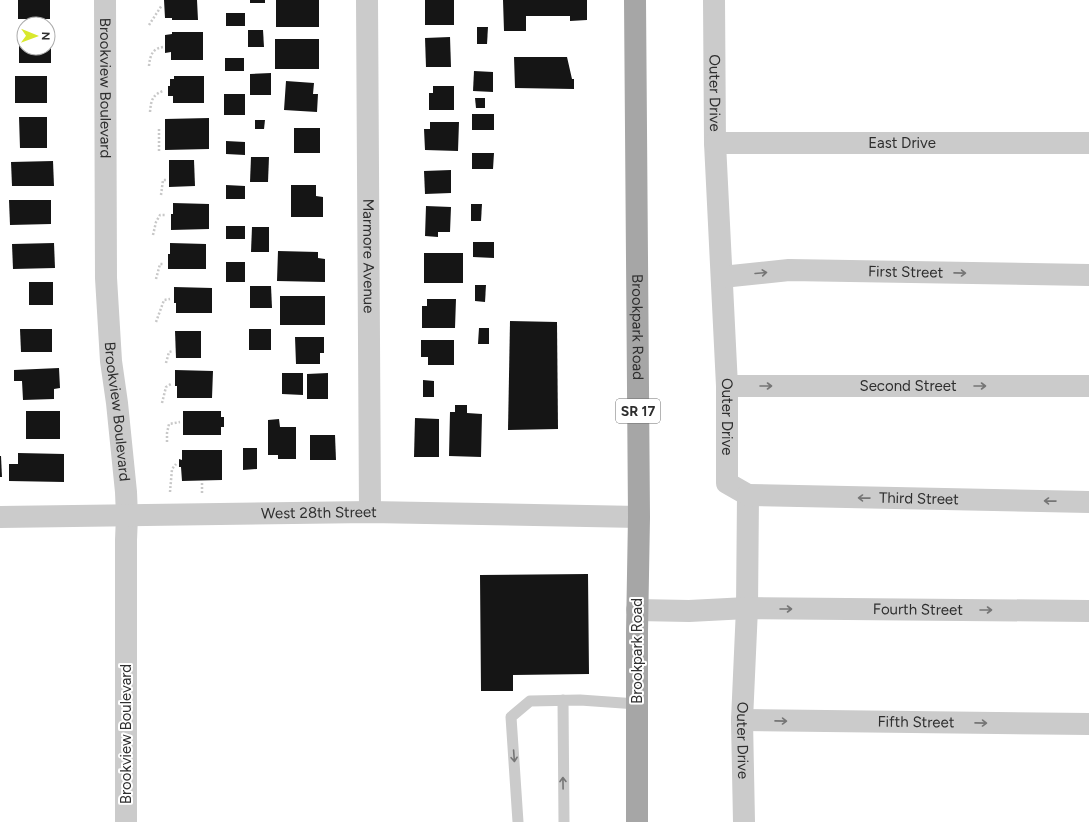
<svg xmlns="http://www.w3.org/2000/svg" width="1089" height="822" viewBox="0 0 1089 822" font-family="Figtree,sans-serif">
	<rect width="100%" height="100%" fill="#fff"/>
	<g fill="#151515">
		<rect x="18" y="0" width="32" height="19"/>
		<polygon points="164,0 197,0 198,20 172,20 172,18 165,18"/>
		<rect x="250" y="0" width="15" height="3"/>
		<rect x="276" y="0" width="43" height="27"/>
		<rect x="425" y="0" width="29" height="25"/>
		<polygon points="503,0 587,0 587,20 570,21 570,16 526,16 526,31 504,31"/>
		<rect x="226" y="13" width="19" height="13"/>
		<polygon points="477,27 488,27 487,44 477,44"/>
		<polygon points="248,30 263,30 264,47 248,47"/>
		<polygon points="172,32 203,32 203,60 171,60 171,52 165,53 165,35 172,34"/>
		<polygon points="19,36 24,36 24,48 48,48 48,36 51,36 51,63 19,63"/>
		<polygon points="450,37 451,67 426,67 425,38"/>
		<rect x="275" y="39" width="44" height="30"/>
		<polygon points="514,57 567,57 572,79 574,79 574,89 515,88"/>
		<rect x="225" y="58" width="19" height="13"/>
		<polygon points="474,71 493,72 493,92 473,91"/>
		<polygon points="271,73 271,95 250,95 250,74"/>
		<rect x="15" y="76" width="32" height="27"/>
		<polygon points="174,76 204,76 204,103 173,103 173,96 168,96 168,86 170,86 170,79 174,79"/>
		<polygon points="286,81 314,83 313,94 318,94 317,112 284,110"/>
		<polygon points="433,86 454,86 454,110 429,110 429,93 433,93"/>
		<rect x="224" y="94" width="21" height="21"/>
		<polygon points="475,98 485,98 485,108 476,108"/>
		<rect x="472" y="114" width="22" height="16"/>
		<polygon points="19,117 47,117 47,148 20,148"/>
		<polygon points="209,118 209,149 165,150 165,119"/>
		<polygon points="255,120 265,120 264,129 255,129"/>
		<polygon points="430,122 459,122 458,151 425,150 424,129 430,129"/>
		<rect x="294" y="128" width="26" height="25"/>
		<polygon points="226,141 245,142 245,155 226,154"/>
		<polygon points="472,153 494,153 493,169 472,169"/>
		<polygon points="251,157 269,157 268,182 250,182"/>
		<polygon points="169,160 194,160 195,186 169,187"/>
		<polygon points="53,161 54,186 12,186 11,162"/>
		<polygon points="451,170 451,193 425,194 424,171"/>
		<polygon points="226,185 245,186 245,199 226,199"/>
		<polygon points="291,185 316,185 316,196 323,197 323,217 291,217"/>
		<polygon points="9,200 51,200 51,224 10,225"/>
		<polygon points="173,203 209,204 209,229 171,230 171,214 173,214"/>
		<polygon points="471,204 482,204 481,221 471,221"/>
		<polygon points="426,206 451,207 450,232 438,232 438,237 425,236"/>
		<rect x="226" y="226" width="19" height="13"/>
		<polygon points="252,227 269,227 269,252 251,252"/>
		<polygon points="473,242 494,242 494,258 473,257"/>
		<polygon points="54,243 55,268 13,269 12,244"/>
		<polygon points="170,243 206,244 206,269 168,269 168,254 170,254"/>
		<polygon points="278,251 318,252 318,258 325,259 325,282 277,281"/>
		<rect x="424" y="253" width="39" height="30"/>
		<rect x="226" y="262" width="19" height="20"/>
		<rect x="29" y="282" width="24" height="23"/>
		<polygon points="475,285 486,285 485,302 475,301"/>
		<polygon points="250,286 271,286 272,308 250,308"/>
		<polygon points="174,287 212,288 212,313 176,313 176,303 174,303"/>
		<rect x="280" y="296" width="45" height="29"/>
		<polygon points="427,299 456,299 455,328 422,328 422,306 427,306"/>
		<polygon points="510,321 557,322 558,429 508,430"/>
		<polygon points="479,328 489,328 489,344 478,344"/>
		<polygon points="20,329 52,329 52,352 21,352"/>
		<rect x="249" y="329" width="22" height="21"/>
		<polygon points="175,331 201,331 201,358 176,358"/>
		<polygon points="295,337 324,337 324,353 320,353 320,364 296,364"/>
		<polygon points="421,340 454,340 454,365 428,365 428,357 421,357"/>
		<polygon points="59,368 60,388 54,389 54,399 23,400 22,381 14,381 14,370"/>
		<polygon points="175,370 213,371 212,398 177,398 177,386 175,386"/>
		<polygon points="282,373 303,373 303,395 282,394"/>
		<polygon points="328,373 328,399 307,399 307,374"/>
		<polygon points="423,380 434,381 434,397 423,397"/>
		<polygon points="455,405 467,405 467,413 482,414 481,457 449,456 450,412 455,412"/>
		<rect x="26" y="411" width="34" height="28"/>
		<polygon points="183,411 221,411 221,417 224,417 224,427 221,427 221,435 183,435"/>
		<polygon points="415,418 439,419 439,457 414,457"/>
		<polygon points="279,419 280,427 296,427 296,459 278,459 278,455 268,455 268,420"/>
		<polygon points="310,435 335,435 336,460 310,460"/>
		<polygon points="243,448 257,448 257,469 243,470"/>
		<polygon points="182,450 222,450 222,480 182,481 181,467 179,467 179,459 182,460"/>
		<polygon points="18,453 64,454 64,482 9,481 9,464 18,464"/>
		<polygon points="0,456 1,456 2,477 0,477"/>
		<polygon points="588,574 589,674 513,675 513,691 481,691 480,575"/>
	</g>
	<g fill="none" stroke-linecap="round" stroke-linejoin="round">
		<g stroke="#c8c8c8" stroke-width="2.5" stroke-dasharray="2 2" stroke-linecap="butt">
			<polyline points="149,25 162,5"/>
			<path d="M149 66C150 56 152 48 164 47"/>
			<path d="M150 112C151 101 152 95 163 91"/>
			<polyline points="159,129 159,153"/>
			<polyline points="161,195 163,180 167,180"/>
			<polyline points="153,235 156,222 160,215 165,215"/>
			<polyline points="156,279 160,264 164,264"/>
			<polyline points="156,322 164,300 170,299"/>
			<polyline points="166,363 169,352 173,351"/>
			<polyline points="162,403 166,387 171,384"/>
			<polyline points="167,442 167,433 169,424 180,422"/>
			<polyline points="170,492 172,469 176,464"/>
			<polyline points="202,493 202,483"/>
		</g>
		<g stroke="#cbcbcb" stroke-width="11">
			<polyline points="563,700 564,822"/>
			<polyline points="518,822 511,717 530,701 580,700 637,704"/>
		</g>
		<g stroke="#cbcbcb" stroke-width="22">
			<path id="s1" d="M105 0 106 278 111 361 117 403 126 492 127 516 126 540V822"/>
			<path id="s2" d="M367 0 370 512"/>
			<path id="s3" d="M714 0 715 143 727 386V483L748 495 747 608 742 720 744 822"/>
			<path id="s4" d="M715 143H1089"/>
			<path id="s5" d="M722 277 789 270 1089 275"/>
			<path id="s6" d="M727 386H1089"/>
			<path id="s7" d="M748 495 1089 502"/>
			<path id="s8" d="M0 517 370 512 639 517"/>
			<path id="s9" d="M637 610 689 611 747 608 1089 611"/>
			<path id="s10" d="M742 720 1089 724"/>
		</g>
		<path stroke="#a6a6a6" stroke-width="22" id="s11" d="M635 0 639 517 637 632V822"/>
	</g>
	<defs><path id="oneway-shaft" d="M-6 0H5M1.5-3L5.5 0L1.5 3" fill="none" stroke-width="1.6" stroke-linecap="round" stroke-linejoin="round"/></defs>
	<g stroke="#757575">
		<use href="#oneway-shaft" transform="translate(761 273) rotate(-5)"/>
		<use href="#oneway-shaft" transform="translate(960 273) rotate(1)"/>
		<use href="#oneway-shaft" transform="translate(766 386)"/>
		<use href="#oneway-shaft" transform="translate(980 386)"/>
		<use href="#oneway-shaft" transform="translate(864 498) rotate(-179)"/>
		<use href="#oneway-shaft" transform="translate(1050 501) rotate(-179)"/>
		<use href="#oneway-shaft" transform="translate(786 609)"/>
		<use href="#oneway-shaft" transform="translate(986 610)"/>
		<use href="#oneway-shaft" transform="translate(781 721) rotate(1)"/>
		<use href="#oneway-shaft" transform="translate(981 723) rotate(1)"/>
		<use href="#oneway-shaft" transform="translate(514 756) rotate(86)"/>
		<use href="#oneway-shaft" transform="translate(563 783) rotate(-91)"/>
	</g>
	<g text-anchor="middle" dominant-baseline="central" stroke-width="4" stroke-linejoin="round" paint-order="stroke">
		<rect fill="#fff" stroke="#6d6d6d" stroke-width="1" x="616" y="399" width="44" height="24" rx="3"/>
		<g font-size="14" font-weight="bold" fill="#2e2e2e">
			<text x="638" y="411">SR 17</text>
		</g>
		<g font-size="15" fill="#2e2e2e" stroke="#fff">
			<text stroke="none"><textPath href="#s1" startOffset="88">Brookview Boulevard</textPath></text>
			<text stroke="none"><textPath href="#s3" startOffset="93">Outer Drive</textPath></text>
			<text stroke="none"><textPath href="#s4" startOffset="187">East Drive</textPath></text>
			<text stroke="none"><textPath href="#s2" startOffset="256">Marmore Avenue</textPath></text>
			<text stroke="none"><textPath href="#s5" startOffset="184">First Street</textPath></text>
			<text stroke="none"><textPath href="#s11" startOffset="327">Brookpark Road</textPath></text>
			<text stroke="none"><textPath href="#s6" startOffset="181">Second Street</textPath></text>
			<text stroke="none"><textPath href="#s1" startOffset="412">Brookview Boulevard</textPath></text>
			<text stroke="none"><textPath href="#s3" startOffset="417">Outer Drive</textPath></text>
			<text stroke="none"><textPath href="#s7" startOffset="171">Third Street</textPath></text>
			<text stroke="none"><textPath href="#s8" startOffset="319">West 28th Street</textPath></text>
			<text stroke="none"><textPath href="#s9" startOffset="281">Fourth Street</textPath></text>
			<text transform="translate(637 651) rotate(-90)">Brookpark Road</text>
			<text stroke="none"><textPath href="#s10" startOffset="174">Fifth Street</textPath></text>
			<text transform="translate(126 734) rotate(-90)">Brookview Boulevard</text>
			<text stroke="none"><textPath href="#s3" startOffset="753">Outer Drive</textPath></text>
		</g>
	</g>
	<g transform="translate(36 36) rotate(91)"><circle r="19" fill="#ffffff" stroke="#ababab"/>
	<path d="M0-3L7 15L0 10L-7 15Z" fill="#d9e82d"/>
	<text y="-6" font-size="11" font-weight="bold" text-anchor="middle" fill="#2e2e2e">N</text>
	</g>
</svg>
